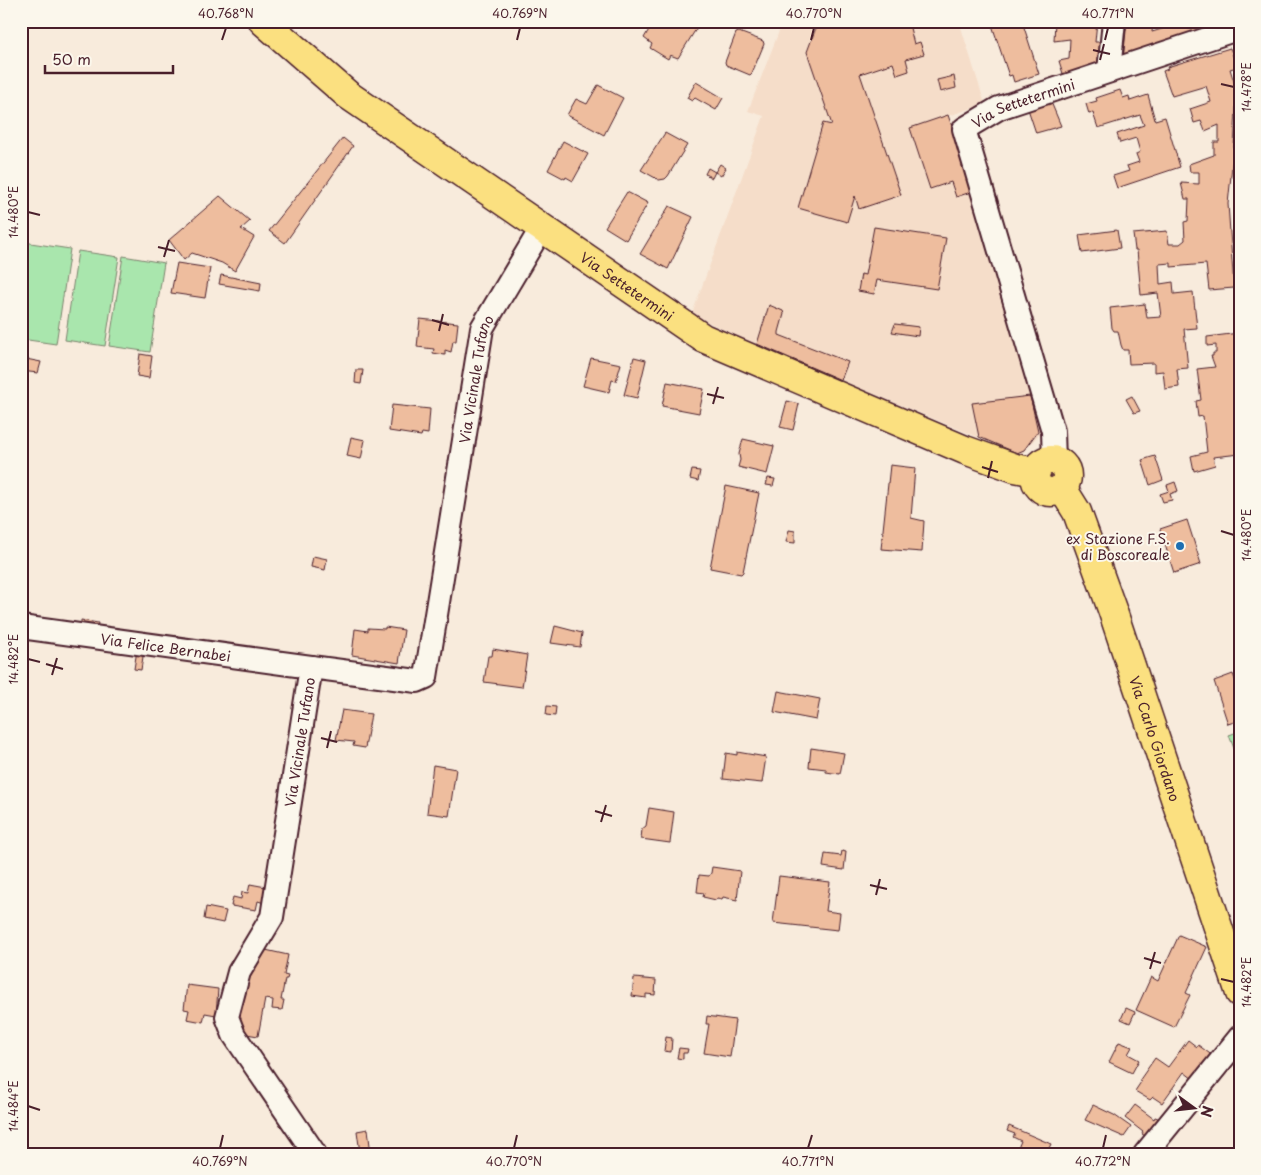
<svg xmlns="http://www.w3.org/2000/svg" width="1261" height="1175" viewBox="0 0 1261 1175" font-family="'Playpen Sans',sans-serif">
	<rect width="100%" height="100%" fill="#f8ebdc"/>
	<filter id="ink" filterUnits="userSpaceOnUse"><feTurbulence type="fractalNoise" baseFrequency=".02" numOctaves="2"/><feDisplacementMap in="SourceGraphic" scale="10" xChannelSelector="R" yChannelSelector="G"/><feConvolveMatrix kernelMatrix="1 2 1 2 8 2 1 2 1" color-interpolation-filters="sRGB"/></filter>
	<g filter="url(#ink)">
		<polygon fill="#f5ddc9" points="783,21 959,21 985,104 948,116 974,191 1041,432 1021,455 748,342 692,314 764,116 748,111"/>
		<g fill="#a9e6ad" stroke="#7a826c">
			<polygon points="24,242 70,249 56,344 21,339 21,259"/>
			<polygon points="78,251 119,257 105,346 65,340"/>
			<polygon points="123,256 164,263 150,352 109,346"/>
			<polygon points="1240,731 1240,765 1229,735"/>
		</g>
		<g fill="#eebd9e" stroke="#4a1f2b">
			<polygon points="654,21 701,21 678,58 670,55 668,59 650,48 652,44 644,38"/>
			<polygon points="829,21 919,21 920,24 910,28 914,44 920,42 924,54 906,59 909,71 897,75 893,63 860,74 901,195 859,209 855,196 847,222 798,208 823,123 832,125 807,52 817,25"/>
			<polygon points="993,21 1022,21 1039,74 1014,82 1012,75 1009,76 992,25 994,25"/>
			<polygon points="1055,21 1097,21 1095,42 1101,42 1099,68 1065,80 1059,61 1069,59 1070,39 1054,41"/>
			<polygon points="1127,21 1153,21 1152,32 1188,21 1240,21 1123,60"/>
			<polygon points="739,32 763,41 764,44 752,73 750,75 726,65 725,62 736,33"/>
			<polygon points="1230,48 1237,67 1230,69 1237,91 1234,147 1228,204 1234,288 1209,290 1206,264 1171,267 1171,263 1159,264 1160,284 1173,282 1174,294 1193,292 1197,328 1184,329 1188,368 1177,369 1179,387 1165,389 1163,371 1154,372 1154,363 1129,364 1128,350 1123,350 1121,345 1118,331 1114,331 1112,328 1110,308 1145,304 1147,318 1161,317 1158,293 1141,295 1137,250 1135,250 1133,234 1167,231 1169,244 1180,244 1185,240 1184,222 1188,221 1189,199 1185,199 1181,183 1199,184 1199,172 1190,172 1189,164 1214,155 1214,142 1219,142 1219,125 1205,131 1201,121 1194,123 1190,109 1211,102 1206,86 1172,96 1163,71 1168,69 1167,67"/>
			<polygon points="954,76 956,88 940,92 937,80"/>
			<polygon points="696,82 723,98 716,110 695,98 692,101 687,98"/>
			<polygon points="598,85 623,98 604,135 567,115 576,99 587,104"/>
			<polygon points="1120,90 1123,98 1129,96 1130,101 1148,95 1155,120 1165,117 1180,167 1117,188 1113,176 1129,171 1127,166 1139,162 1136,154 1140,152 1136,138 1120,143 1117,134 1144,125 1140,115 1098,128 1093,113 1089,114 1086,104 1097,101 1096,98"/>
			<polygon points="1051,102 1061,126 1036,133 1028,109"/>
			<polygon points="948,115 974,191 956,197 951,182 930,189 910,128"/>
			<polygon points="665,133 687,145 668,176 665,179 659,180 641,170"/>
			<polygon points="343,138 353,146 285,243 269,231"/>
			<polygon points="563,141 588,154 573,181 566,177 565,179 548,170"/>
			<polygon points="720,164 726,168 721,176 715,172"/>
			<polygon points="708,168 715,172 712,178 705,174"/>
			<polygon points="627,192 648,203 626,240 605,227"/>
			<polygon points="220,196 250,221 241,229 254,237 235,271 222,263 192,253 184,260 169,240"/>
			<polygon points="669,206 693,217 668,269 640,254"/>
			<polygon points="874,227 946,238 937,289 877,280 874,294 858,291 861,274 865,275"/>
			<polygon points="1117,230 1120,248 1082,253 1079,235"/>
			<polygon points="177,263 210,268 205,298 171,293"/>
			<polygon points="221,275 261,283 260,291 219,284"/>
			<polygon points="769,305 783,311 784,314 779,332 779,335 848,362 841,380 757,344"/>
			<polygon points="420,319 458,323 456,341 453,341 451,352 445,350 445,355 433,353 434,349 417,347"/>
			<polygon points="895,324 919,327 918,336 892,332"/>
			<polygon points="1239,333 1240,454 1213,457 1215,465 1194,471 1191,456 1207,452 1203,416 1198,417 1196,401 1201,400 1197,369 1215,367 1211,356 1213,356 1213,353 1216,353 1216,345 1207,346 1207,337"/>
			<polygon points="140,354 152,356 149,378 137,376"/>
			<polygon points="634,357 646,360 637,398 624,395"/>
			<polygon points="21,358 41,362 38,373 21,371"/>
			<polygon points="591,358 621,364 616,381 612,380 609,392 583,386"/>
			<polygon points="356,370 363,370 361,384 355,383"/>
			<polygon points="667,382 704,389 699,413 662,406"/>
			<polygon points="1030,396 1038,431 1024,450 1017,453 979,437 972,403"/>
			<polygon points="1132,396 1140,411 1134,413 1126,399"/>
			<polygon points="787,401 799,404 793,430 780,427"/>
			<polygon points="392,405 430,409 428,434 422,433 421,436 389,431"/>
			<polygon points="351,437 365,440 361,459 347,456"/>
			<polygon points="743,439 774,446 767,474 738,467 740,460 739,454"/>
			<polygon points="1155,456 1163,480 1150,485 1142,460"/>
			<polygon points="890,465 915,468 911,518 924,521 922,552 881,549"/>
			<polygon points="692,470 700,471 698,481 690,479"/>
			<polygon points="768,478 775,479 773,486 766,485"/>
			<polygon points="1175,482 1178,491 1170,494 1172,500 1163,502 1160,494 1169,491 1167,485"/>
			<polygon points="726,486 759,493 743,572 741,574 710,568"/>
			<polygon points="1187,520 1201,564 1174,573 1160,529"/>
			<polygon points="789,530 795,531 795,543 786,542"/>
			<polygon points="313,556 327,559 325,570 311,567"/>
			<polygon points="81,620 98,623 96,634 81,626"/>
			<polygon points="555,626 582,633 580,647 551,643"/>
			<polygon points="385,627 404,630 399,663 352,655 355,629 368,631 368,628 385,629"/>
			<polygon points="493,649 527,655 522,687 484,682 488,656 492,656"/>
			<polygon points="137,650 144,650 141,670 134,669"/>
			<polygon points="1233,674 1240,694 1240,720 1228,724 1214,681"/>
			<polygon points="778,691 820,699 816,720 774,712"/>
			<polygon points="547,706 556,707 555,716 546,715"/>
			<polygon points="342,710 371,714 365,748 353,746 354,742 336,740"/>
			<polygon points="811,748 844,753 840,774 826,772 826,769 809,767"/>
			<polygon points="737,752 766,757 762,783 723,779 726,753 737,755"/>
			<polygon points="433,765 456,769 449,816 427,813"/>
			<polygon points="649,808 674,812 670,843 641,839 642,829 646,826"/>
			<polygon points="842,851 846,852 844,870 823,867 825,854 841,856"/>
			<polygon points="712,867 740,871 737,900 723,897 722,899 717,898 716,900 703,897 704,893 697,892 699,875 709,876 711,873"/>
			<polygon points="779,876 830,882 826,911 840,913 838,930 773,923"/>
			<polygon points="250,884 266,887 264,903 258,901 256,910 231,906 233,897 241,899 242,892 248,893"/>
			<polygon points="206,907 226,911 223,923 204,919"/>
			<polygon points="1179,935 1207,947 1186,993 1190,995 1174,1027 1136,1010 1151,977 1158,981"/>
			<polygon points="261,949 288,955 284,975 288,976 287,979 285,979 281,1000 284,1000 282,1010 272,1009 273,1000 265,999 258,1036 235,1032 244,972 253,973 255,960"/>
			<polygon points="634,978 656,980 655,995 646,994 646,998 632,996"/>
			<polygon points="187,985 218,989 216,1015 205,1013 203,1022 187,1019 189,1010 184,1009"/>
			<polygon points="1126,1008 1135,1012 1130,1023 1121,1019"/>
			<polygon points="707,1016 735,1020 730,1057 704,1053 709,1024 706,1024"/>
			<polygon points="666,1037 672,1038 671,1052 664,1051"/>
			<polygon points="1188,1040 1197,1047 1198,1045 1213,1056 1193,1079 1184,1072 1162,1103 1153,1097 1150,1100 1135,1091 1141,1082 1139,1081 1155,1058 1168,1067"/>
			<polygon points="1119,1042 1132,1047 1128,1054 1139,1060 1132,1073 1109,1062"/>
			<polygon points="679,1048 688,1049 687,1053 683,1053 683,1059 677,1058"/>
			<polygon points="1093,1105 1114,1115 1131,1127 1124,1137 1085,1120"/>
			<polygon points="1135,1105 1154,1119 1155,1117 1163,1120 1147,1137 1142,1134 1143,1132 1125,1118"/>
			<polygon points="1009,1126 1051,1144 1046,1154 1030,1154 1018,1148 1021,1141 1013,1137 1015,1134 1007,1131"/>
			<polygon points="368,1129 371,1154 355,1154 360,1153 357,1131"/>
		</g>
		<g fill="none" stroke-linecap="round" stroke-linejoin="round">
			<defs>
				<g id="minor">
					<polyline points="1109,71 1114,21"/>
					<path id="s1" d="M1054 461 1053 431 964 129 999 108 1240 28"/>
					<path id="s2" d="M21 627 311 667"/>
					<path id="s3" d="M315 1154 234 1035 227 1017 239 972 272 917 311 667 417 681 426 677 482 328 541 229"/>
					<polyline points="1145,1154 1240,1037"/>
				</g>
				<g id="major">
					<path id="s4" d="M263 21 348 95 703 338 965 450 1015 468 1036 472"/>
					<circle cx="1051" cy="476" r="16"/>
					<path id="s5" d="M1062 488 1077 512 1113 612 1240 993"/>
				</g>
			</defs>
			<use href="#minor" stroke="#4a1f2b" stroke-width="26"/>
			<use href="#major" stroke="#4a1f2b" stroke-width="31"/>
			<use href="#minor" stroke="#fbf7ec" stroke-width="22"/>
			<use href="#major" stroke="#fbe080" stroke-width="28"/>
		</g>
	</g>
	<path fill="none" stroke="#4a1f2b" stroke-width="2" d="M222 40 226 28M517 40 520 28M811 40 814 28M1105 40 1108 28M1093 50 1110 54M1100 60 1104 44M1221 84 1234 87M28 212 40 215M158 247 175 251M164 257 169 240M432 320 449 325M439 331 443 314M707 394 724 398M713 404 718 387M982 467 998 472M988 478 992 461M1221 531 1234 535M28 659 40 662M46 664 63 669M52 675 57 658M321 738 337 742M327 748 331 731M595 811 612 816M601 822 606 805M870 885 887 889M876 895 880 879M1144 958 1161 963M1150 969 1155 952M1221 979 1234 982M28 1106 40 1110M220 1148 223 1135M514 1148 517 1135M808 1148 812 1135M1103 1148 1106 1135"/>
	<circle fill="#1f6fb2" stroke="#fbf7ec" stroke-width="2" cx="1180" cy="546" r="5"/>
	<g text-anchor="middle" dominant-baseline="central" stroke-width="4" stroke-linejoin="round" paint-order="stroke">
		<g font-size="14" fill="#4a1f2b" stroke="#fbf7ec">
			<text stroke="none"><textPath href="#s1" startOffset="410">Via Settetermini</textPath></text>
			<text stroke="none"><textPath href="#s4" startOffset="451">Via Settetermini</textPath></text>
			<text stroke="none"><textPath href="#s3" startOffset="946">Via Vicinale Tufano</textPath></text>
			<text stroke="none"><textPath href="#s2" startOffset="146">Via Felice Bernabei</textPath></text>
			<text stroke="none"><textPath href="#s5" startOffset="268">Via Carlo Giordano</textPath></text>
			<text stroke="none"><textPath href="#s3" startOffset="451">Via Vicinale Tufano</textPath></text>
		</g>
		<g font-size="14" fill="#4a1f2b" stroke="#fbf7ec" text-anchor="end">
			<text x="1170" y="538">ex Stazione F.S.<tspan x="1170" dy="16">di Boscoreale</tspan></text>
		</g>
	</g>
	<rect width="1261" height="1175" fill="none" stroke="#fbf7ec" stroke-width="55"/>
	<g transform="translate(1194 1108) rotate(105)" stroke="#fbf7ec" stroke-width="4" paint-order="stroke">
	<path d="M0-4L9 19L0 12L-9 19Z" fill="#4a1f2b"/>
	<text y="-8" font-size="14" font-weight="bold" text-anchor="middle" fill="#4a1f2b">N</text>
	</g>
	<path d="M45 65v8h128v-8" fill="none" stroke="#4a1f2b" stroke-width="2.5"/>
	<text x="52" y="65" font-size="15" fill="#4a1f2b" stroke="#fbf7ec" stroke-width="4" paint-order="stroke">50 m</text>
	<rect x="28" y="28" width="1206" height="1120" fill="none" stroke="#4a1f2b" stroke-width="2"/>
	<g font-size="12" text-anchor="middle" fill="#4a1f2b">
		<text x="226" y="18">40.768°N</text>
		<text x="520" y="18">40.769°N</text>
		<text x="814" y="18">40.770°N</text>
		<text x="1108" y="18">40.771°N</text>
		<text transform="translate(1247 87) rotate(-90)" y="4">14.478°E</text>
		<text transform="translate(14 212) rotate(-90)" y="4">14.480°E</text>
		<text transform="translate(1247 535) rotate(-90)" y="4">14.480°E</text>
		<text transform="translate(14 659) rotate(-90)" y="4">14.482°E</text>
		<text transform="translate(1247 982) rotate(-90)" y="4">14.482°E</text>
		<text transform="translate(14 1106) rotate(-90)" y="4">14.484°E</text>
		<text x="220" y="1166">40.769°N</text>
		<text x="514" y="1166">40.770°N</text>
		<text x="808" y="1166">40.771°N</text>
		<text x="1103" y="1166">40.772°N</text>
	</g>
</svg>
